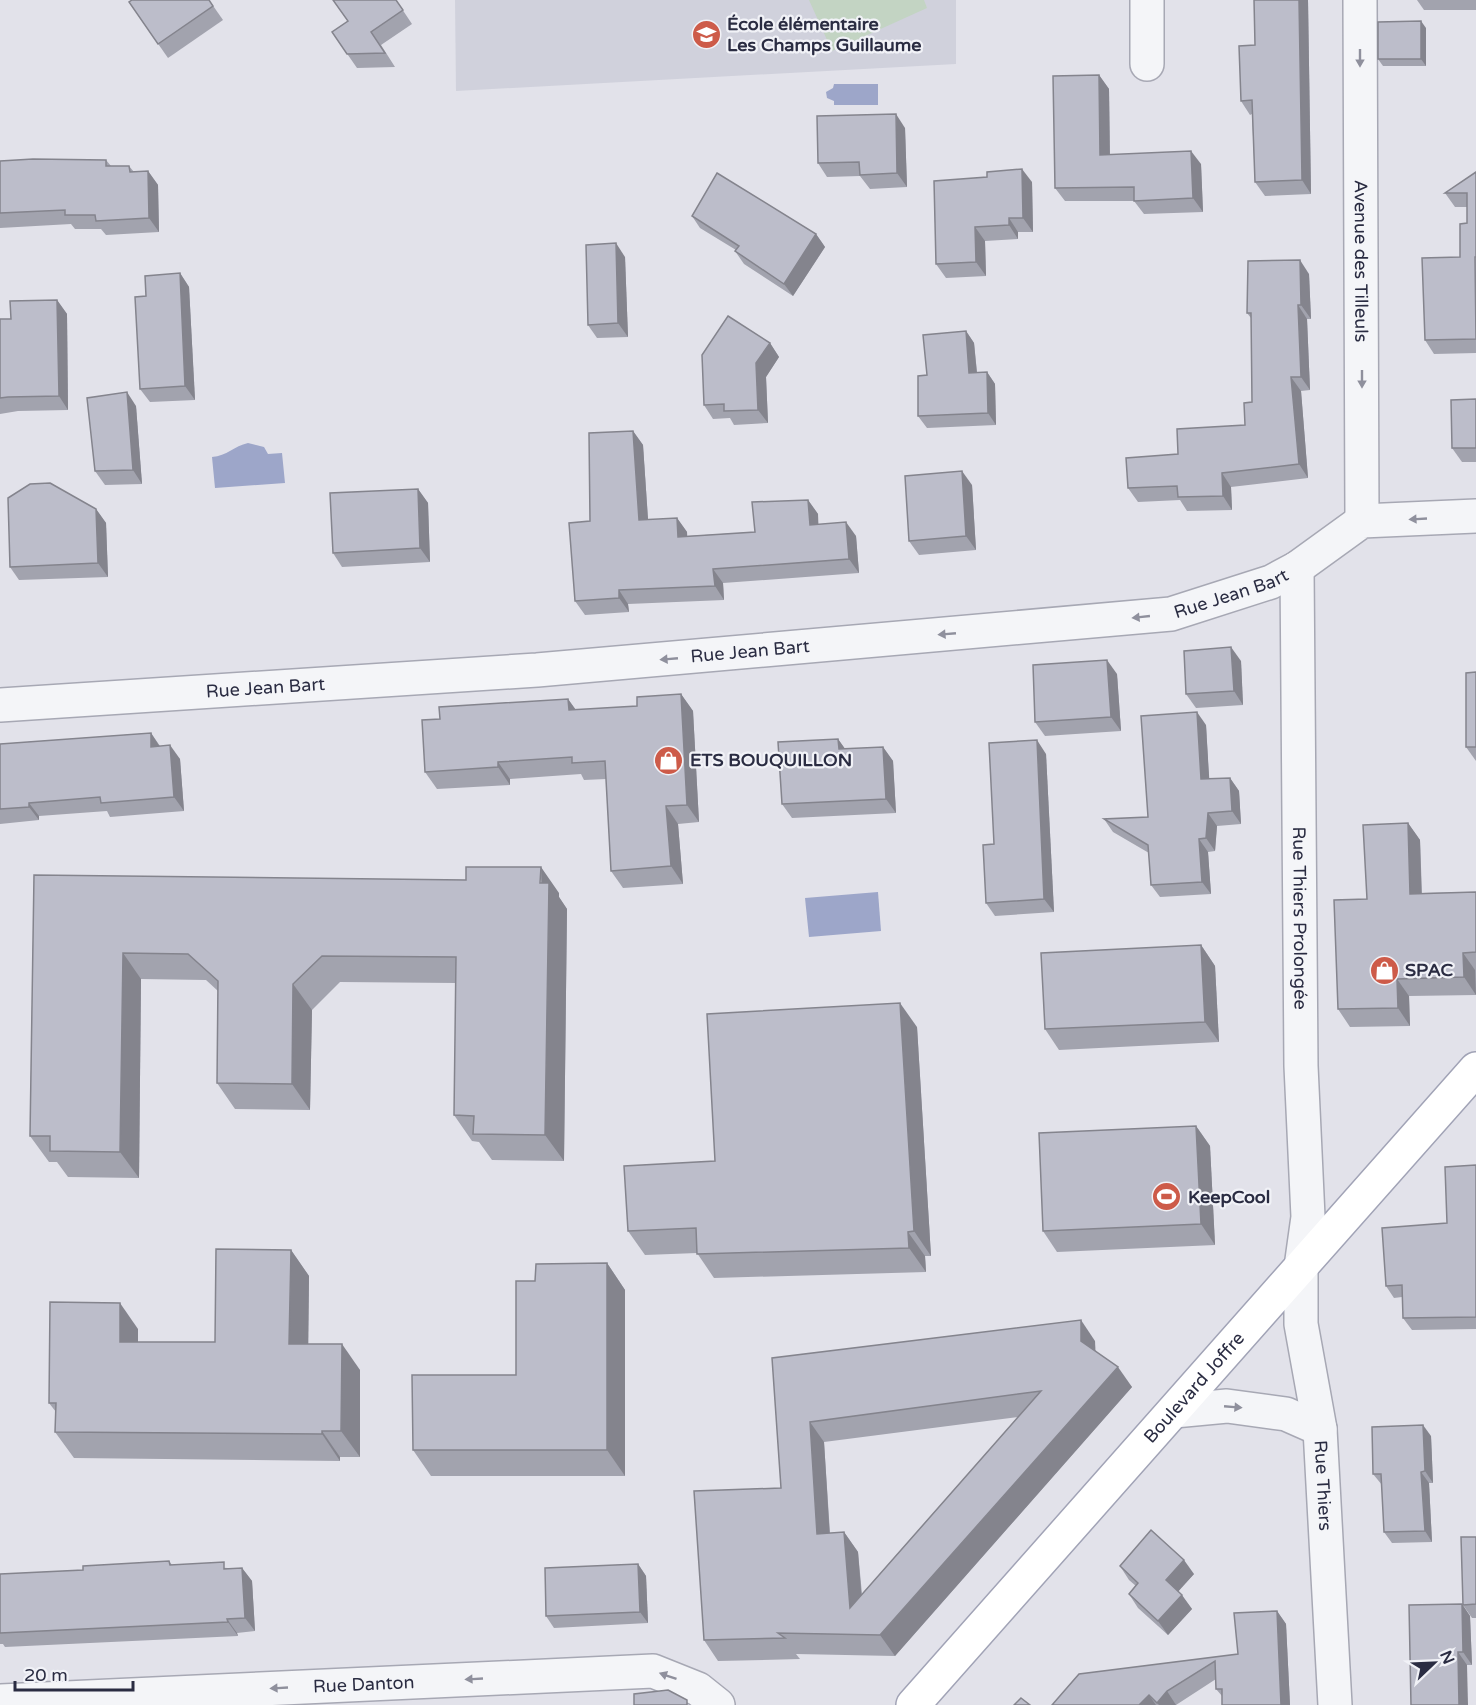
<svg xmlns="http://www.w3.org/2000/svg" width="1476" height="1705" viewBox="0 0 1476 1705" font-family="'Varela Round',sans-serif">
	<rect width="100%" height="100%" fill="#e2e2ea"/>
	<polygon fill="#d0d1dc" points="455,0 956,0 956,64 456,91"/>
	<polygon fill="#c3d4c3" points="809,0 924,0 927,8 832,51"/>
	<g fill="#9da6c9">
		<polygon points="834,84 878,84 878,105 834,105 834,101 827,98 826,92 833,88"/>
		<path d="M248 443 264 447 268 454 282 453 285 483 215 488 212 457C227 456 234 446 248 443Z"/>
		<polygon points="878,892 881,931 809,937 805,898"/>
	</g>
	<g fill="none" stroke-linecap="round" stroke-linejoin="round">
		<defs>
			<g id="street">
				<polyline points="1147,0 1147,64"/>
				<path id="s1" d="M1360 0 1362 521"/>
				<path id="s2" d="M1297 568 1301 1066 1308 1217 1301 1267V1324L1320 1429 1335 1705"/>
				<path id="s3" d="M0 705 537 670 1171 614 1271 582 1297 568 1362 521 1476 516"/>
				<polyline points="1174,1411 1227,1406 1286,1414 1320,1429"/>
				<path id="s4" d="M0 1701 653 1671 698 1689 718 1705"/>
			</g>
			<g id="primary">
				<path id="s5" d="M913 1705 1476 1069"/>
			</g>
		</defs>
		<use href="#street" stroke="#a7a8b4" stroke-width="36"/>
		<use href="#primary" stroke="#a1a3b6" stroke-width="36"/>
		<use href="#street" stroke="#f4f5f8" stroke-width="33"/>
		<use href="#primary" stroke="#fff" stroke-width="33"/>
	</g>
	<g fill="#a2a3ae" fill-rule="evenodd">
		<polygon points="209,0 223,20 168,58 129,2"/>
		<polygon points="396,0 412,24 381,45 395,67 357,68 332,32"/>
		<polygon points="1254,0 1308,0 1311,194 1265,196 1255,182 1252,114 1250,115 1241,101 1255,45"/>
		<polygon points="1417,0 1476,0 1476,10 1424,10"/>
		<polygon points="1426,28 1426,66 1383,66 1378,59"/>
		<polygon points="1099,75 1109,89 1110,154 1201,164 1203,212 1144,214 1134,201 1065,201 1055,188"/>
		<polygon points="905,128 907,187 870,189 860,176 827,177 818,163"/>
		<polygon points="106,160 111,166 129,166 134,172 148,171 158,185 159,232 106,235 101,229 75,229 71,224 0,228 0,161"/>
		<polygon points="1476,172 1476,353 1434,354 1425,340 1460,257 1467,223 1467,207 1455,207 1445,193"/>
		<polygon points="934,181 1032,182 1033,232 1018,232 1018,239 985,241 986,276 946,278 936,264"/>
		<polygon points="692,216 816,234 825,247 793,296 744,264 735,251 736,250 700,228"/>
		<polygon points="625,257 628,337 597,338 588,325"/>
		<polygon points="180,273 189,287 195,400 150,402 140,389 146,296"/>
		<polygon points="1309,274 1311,319 1307,319 1310,390 1301,391 1308,478 1231,487 1232,510 1187,511 1180,500 1138,502 1128,488 1245,425 1252,402 1251,318 1247,313"/>
		<polygon points="57,300 67,314 68,410 18,411 0,414 0,319 11,319"/>
		<polygon points="966,331 974,343 977,372 987,372 995,384 996,425 927,428 918,416 927,375"/>
		<polygon points="770,343 779,357 766,377 768,423 734,425 730,418 713,419 704,405"/>
		<polygon points="1476,399 1476,462 1462,462 1452,448"/>
		<polygon points="136,406 142,484 105,485 95,471"/>
		<polygon points="633,431 643,445 648,520 677,518 687,532 687,536 755,532 808,500 818,514 818,524 856,536 859,573 723,583 724,600 628,604 629,612 585,615 575,601 590,521"/>
		<polygon points="972,485 976,550 919,555 909,541"/>
		<polygon points="418,489 428,503 430,562 342,567 333,553"/>
		<polygon points="96,509 106,523 108,577 19,580 10,567"/>
		<polygon points="1241,661 1243,705 1196,708 1186,694"/>
		<polygon points="1476,672 1476,761 1466,747"/>
		<polygon points="1117,674 1121,731 1045,736 1035,722"/>
		<polygon points="681,694 693,711 699,822 678,824 683,884 623,888 611,871 606,779 584,780 581,774 510,779 510,785 437,789 425,772 440,719 568,699 576,710 637,706"/>
		<polygon points="1206,725 1209,779 1230,778 1239,791 1241,824 1217,826 1215,851 1208,852 1211,894 1160,897 1151,885 1149,853 1113,832 1104,819 1148,817"/>
		<polygon points="151,733 160,746 180,759 184,811 110,817 107,811 39,816 39,820 0,824 0,744"/>
		<polygon points="838,739 845,749 883,747 893,761 896,813 792,818 782,804"/>
		<polygon points="1046,754 1054,912 995,916 986,903 994,844"/>
		<polygon points="1408,823 1420,840 1422,893 1476,892 1476,995 1409,996 1410,1026 1350,1027 1338,1009 1367,899"/>
		<polygon points="34,875 559,893 559,897 567,909 564,1161 492,1160 479,1142 472,1141 454,1115 456,983 340,982 312,1010 310,1110 235,1109 217,1083 218,991 206,980 141,979 139,1178 68,1177 57,1162 49,1162 30,1136"/>
		<polygon points="1201,945 1215,966 1219,1042 1059,1050 1045,1029"/>
		<polygon points="917,1027 931,1256 925,1256 926,1272 714,1278 697,1253 645,1255 628,1231 715,1161"/>
		<polygon points="1196,1126 1210,1146 1215,1245 1057,1252 1043,1231"/>
		<polygon points="1476,1165 1476,1329 1412,1330 1403,1318 1402,1297 1394,1298 1386,1286 1447,1223"/>
		<polygon points="291,1250 309,1276 308,1344 360,1370 360,1457 340,1457 340,1461 74,1458 55,1432 56,1412 49,1403 138,1329 138,1342 215,1342"/>
		<polygon points="607,1263 625,1290 625,1476 431,1476 413,1450 516,1375 535,1281"/>
		<path d="M1095 1341V1351L1132 1387 895 1656 796 1654 800 1659 718 1661 704 1640 781 1488 772 1358ZM1018 1417 862 1594 858 1552 844 1532 830 1533 824 1442Z"/>
		<polygon points="1431,1436 1433,1483 1429,1483 1432,1542 1392,1543 1384,1532 1382,1485 1373,1474"/>
		<polygon points="1476,1537 1476,1618 1472,1618 1463,1605"/>
		<polygon points="169,1561 172,1565 228,1568 242,1568 252,1581 255,1631 237,1633 238,1636 5,1647 3,1644 0,1644 0,1574 83,1570"/>
		<polygon points="638,1564 646,1576 648,1623 554,1628 546,1616"/>
		<polygon points="1120,1566 1194,1574 1178,1591 1192,1609 1168,1635 1138,1608 1129,1594 1136,1586 1129,1580"/>
		<polygon points="1462,1604 1470,1616 1472,1665 1467,1665 1411,1705"/>
		<polygon points="1277,1611 1286,1624 1290,1705 1222,1705 1222,1696 1216,1689 1216,1679 1176,1705 1052,1705 1238,1654"/>
	</g>
	<g fill="#84848d">
		<polygon points="1299,0 1308,0 1311,194 1302,180"/>
		<polygon points="1421,21 1426,28 1426,66 1421,59"/>
		<polygon points="1099,75 1109,89 1110,168 1100,155"/>
		<polygon points="896,114 905,128 907,187 897,173"/>
		<polygon points="1191,151 1201,164 1203,212 1193,198"/>
		<polygon points="1022,169 1032,182 1033,232 1023,218"/>
		<polygon points="148,171 158,185 159,232 149,218"/>
		<polygon points="1009,218 1018,232 1018,239 1009,225"/>
		<polygon points="975,227 985,241 986,276 976,262"/>
		<polygon points="816,234 825,247 793,296 784,284"/>
		<polygon points="616,243 625,257 628,337 618,323"/>
		<polygon points="1300,260 1309,274 1311,319 1301,305"/>
		<polygon points="180,273 189,287 195,400 185,386"/>
		<polygon points="57,300 67,314 68,410 59,396"/>
		<polygon points="1298,305 1307,319 1310,390 1301,377"/>
		<polygon points="966,331 974,343 978,385 969,373"/>
		<polygon points="770,343 779,357 766,377 768,423 758,410 756,363"/>
		<polygon points="987,372 995,384 996,425 988,413"/>
		<polygon points="1291,377 1301,391 1308,478 1299,464"/>
		<polygon points="127,392 136,406 142,484 133,470"/>
		<polygon points="633,431 643,445 649,534 639,520"/>
		<polygon points="962,471 972,485 976,550 966,536"/>
		<polygon points="1222,473 1231,487 1232,510 1223,496"/>
		<polygon points="418,489 428,503 430,562 420,548"/>
		<polygon points="808,500 818,514 819,539 810,525"/>
		<polygon points="96,509 106,523 108,577 98,563"/>
		<polygon points="677,518 687,532 688,551 678,537"/>
		<polygon points="846,522 856,536 859,573 849,559"/>
		<polygon points="713,569 723,583 724,600 715,586"/>
		<polygon points="619,590 628,604 629,612 619,598"/>
		<polygon points="1231,647 1241,661 1243,705 1234,691"/>
		<polygon points="1107,660 1117,674 1121,731 1111,717"/>
		<polygon points="681,694 693,711 699,822 687,805"/>
		<polygon points="568,699 580,716 569,710"/>
		<polygon points="1197,712 1206,725 1210,792 1201,779"/>
		<polygon points="151,733 160,747 151,747"/>
		<polygon points="838,739 848,753 839,749"/>
		<polygon points="1037,740 1046,754 1054,912 1044,899"/>
		<polygon points="170,745 180,759 184,811 174,797"/>
		<polygon points="883,747 893,761 896,813 886,799"/>
		<polygon points="498,762 510,779 510,785 498,767"/>
		<polygon points="1230,778 1239,791 1241,824 1232,811"/>
		<polygon points="29,803 39,816 39,820 29,807"/>
		<polygon points="666,806 678,824 683,884 671,866"/>
		<polygon points="1208,813 1217,826 1215,851 1206,838"/>
		<polygon points="1408,823 1420,840 1422,911 1410,894"/>
		<polygon points="1199,839 1208,852 1211,894 1202,882"/>
		<polygon points="541,867 559,893 559,897 567,909 564,1161 545,1135"/>
		<polygon points="1201,945 1215,966 1219,1042 1205,1022"/>
		<polygon points="123,953 141,979 139,1178 120,1152"/>
		<polygon points="1463,953 1475,970 1476,995 1464,977"/>
		<polygon points="1397,979 1409,996 1410,1026 1398,1008"/>
		<polygon points="293,984 312,1010 310,1110 292,1084"/>
		<polygon points="900,1003 917,1027 931,1256 914,1231"/>
		<polygon points="1196,1126 1210,1146 1215,1245 1201,1224"/>
		<polygon points="908,1232 925,1256 926,1272 909,1248"/>
		<polygon points="291,1250 309,1276 308,1370 289,1344"/>
		<polygon points="607,1263 625,1290 625,1476 607,1450"/>
		<polygon points="120,1303 138,1329 138,1368 120,1342"/>
		<polygon points="1081,1320 1095,1341 1096,1361 1081,1341"/>
		<polygon points="342,1344 360,1370 360,1457 341,1431"/>
		<polygon points="1118,1367 1132,1387 895,1656 880,1635"/>
		<polygon points="810,1422 824,1442 831,1555 817,1534"/>
		<polygon points="1423,1425 1431,1436 1433,1483 1425,1471"/>
		<polygon points="322,1431 340,1457 340,1461 322,1434"/>
		<polygon points="1421,1472 1429,1483 1432,1542 1425,1531"/>
		<polygon points="844,1532 858,1552 864,1628 850,1608"/>
		<polygon points="1184,1560 1194,1574 1176,1594 1166,1580"/>
		<polygon points="638,1564 646,1576 648,1623 640,1612"/>
		<polygon points="242,1568 252,1581 255,1631 245,1618"/>
		<polygon points="1182,1595 1192,1609 1168,1635 1158,1621"/>
		<polygon points="1462,1604 1470,1616 1472,1665 1463,1652"/>
		<polygon points="1277,1611 1286,1624 1290,1705 1281,1705"/>
		<polygon points="227,1619 237,1633 238,1636 228,1622"/>
		<polygon points="1458,1652 1467,1665 1468,1705 1459,1705"/>
		<polygon points="1167,1691 1176,1705 1159,1705 1157,1703"/>
		<polygon points="1149,1695 1156,1705 1139,1705"/>
	</g>
	<g fill="#bcbdca" stroke="#84848d" stroke-width="1.5" fill-rule="evenodd">
		<polygon points="132,0 209,0 213,6 158,44 129,2"/>
		<polygon points="333,0 396,0 403,10 371,32 385,53 347,54 332,32 348,21"/>
		<polygon points="1254,0 1299,0 1302,180 1255,182 1252,100 1241,101 1239,46 1255,45"/>
		<polygon points="1421,21 1421,59 1378,59 1378,22"/>
		<polygon points="1099,75 1100,155 1191,151 1193,198 1134,201 1134,187 1055,188 1053,76"/>
		<polygon points="896,114 897,173 860,175 859,162 818,163 817,116"/>
		<polygon points="33,159 106,160 106,166 129,166 130,172 148,171 149,218 96,221 95,215 65,215 65,210 0,213 0,161"/>
		<polygon points="1022,169 1023,218 1009,218 1009,225 975,227 976,262 936,264 934,181 987,177 987,172"/>
		<polygon points="1476,172 1476,257 1475,257 1476,339 1425,340 1422,258 1460,257 1460,224 1467,223 1467,193 1445,193"/>
		<polygon points="717,173 816,234 784,284 735,251 739,246 692,216"/>
		<polygon points="616,243 618,323 588,325 586,245"/>
		<polygon points="1300,260 1301,305 1298,305 1301,377 1291,377 1299,464 1222,473 1223,496 1178,497 1177,486 1128,488 1126,458 1178,454 1177,429 1245,425 1244,403 1252,402 1251,313 1247,313 1248,261"/>
		<polygon points="180,273 185,386 140,389 135,297 146,296 145,276"/>
		<polygon points="57,300 59,396 8,397 0,398 0,319 11,319 10,301"/>
		<polygon points="728,316 770,343 756,363 758,410 724,411 724,404 704,405 702,355"/>
		<polygon points="966,331 969,373 987,372 988,413 918,416 918,376 927,375 923,335"/>
		<polygon points="127,392 133,470 95,471 87,398"/>
		<polygon points="1476,399 1476,448 1452,448 1451,400"/>
		<polygon points="633,431 639,520 677,518 678,537 755,532 752,502 808,500 810,525 846,522 849,559 713,569 715,586 619,590 619,598 575,601 569,523 590,521 589,433"/>
		<polygon points="962,471 966,536 909,541 905,476"/>
		<polygon points="50,483 96,509 98,563 10,567 8,498 30,484"/>
		<polygon points="418,489 420,548 333,553 330,493"/>
		<polygon points="1231,647 1234,691 1186,694 1184,651"/>
		<polygon points="1107,660 1111,717 1035,722 1033,665"/>
		<polygon points="1476,672 1476,747 1466,747 1466,673"/>
		<polygon points="681,694 687,805 666,806 671,866 611,871 605,761 572,763 572,757 498,762 498,767 425,772 422,720 440,719 439,707 568,699 569,710 637,706 637,697"/>
		<polygon points="1197,712 1201,779 1230,778 1232,811 1208,813 1206,838 1199,839 1202,882 1151,885 1148,845 1104,819 1148,817 1141,716"/>
		<polygon points="151,733 151,747 170,745 174,797 101,803 100,797 29,803 29,807 0,809 0,744"/>
		<polygon points="838,739 839,749 883,747 886,799 782,804 778,742"/>
		<polygon points="1037,740 1044,899 986,903 983,845 994,844 989,743"/>
		<polygon points="1408,823 1410,894 1476,892 1476,952 1463,953 1464,977 1397,979 1398,1008 1338,1009 1334,900 1367,899 1363,825"/>
		<polygon points="466,867 541,867 540,883 549,883 545,1135 473,1134 474,1116 454,1115 456,957 322,956 293,984 292,1084 217,1083 218,981 188,954 123,953 120,1152 50,1151 50,1136 30,1136 34,875 466,880"/>
		<polygon points="1201,945 1205,1022 1045,1029 1041,953"/>
		<polygon points="900,1003 914,1231 908,1232 909,1248 697,1254 696,1228 628,1231 624,1166 715,1161 707,1014"/>
		<polygon points="1196,1126 1201,1224 1043,1231 1039,1133"/>
		<polygon points="1476,1165 1476,1317 1403,1318 1402,1285 1386,1286 1382,1228 1447,1223 1445,1167"/>
		<polygon points="216,1249 291,1250 289,1344 342,1344 341,1431 322,1431 322,1434 55,1432 56,1403 49,1403 50,1302 120,1303 120,1342 215,1342"/>
		<polygon points="607,1263 607,1450 413,1450 412,1375 516,1375 516,1281 535,1281 536,1264"/>
		<path d="M1081 1320V1341L1118 1367 880 1635 778 1633 785 1638 704 1640 694 1491 781 1488 772 1358ZM1041 1391 850 1608 844 1532 817 1534 810 1422Z"/>
		<polygon points="1423,1425 1425,1471 1421,1472 1425,1531 1384,1532 1381,1474 1373,1474 1372,1427"/>
		<polygon points="1151,1530 1184,1560 1166,1580 1182,1595 1158,1621 1129,1594 1138,1583 1120,1566"/>
		<polygon points="1461,1537 1476,1537 1476,1604 1463,1605"/>
		<polygon points="169,1561 170,1565 224,1562 224,1569 242,1568 245,1618 227,1619 228,1622 0,1633 0,1574 83,1570 83,1566"/>
		<polygon points="638,1564 640,1612 546,1616 545,1568"/>
		<polygon points="1462,1604 1463,1652 1458,1652 1459,1705 1411,1705 1409,1605"/>
		<polygon points="1277,1611 1281,1705 1222,1705 1222,1689 1216,1689 1215,1661 1167,1691 1157,1703 1149,1695 1139,1705 1052,1705 1079,1674 1238,1654 1234,1613"/>
		<polygon points="668,1690 687,1700 687,1705 634,1705 634,1694"/>
		<polygon points="1021,1698 1030,1705 1014,1705"/>
	</g>
	<defs><path id="oneway-solid" d="M-6-.8H1V-3.2L6.5 0L1 3.2V.8H-6Z" transform="scale(1.5)"/></defs>
	<g fill="#8f909d">
		<use href="#oneway-solid" transform="translate(1360 58) rotate(90)"/>
		<use href="#oneway-solid" transform="translate(1362 379) rotate(90)"/>
		<use href="#oneway-solid" transform="translate(1418 519) rotate(177)"/>
		<use href="#oneway-solid" transform="translate(1141 617) rotate(174)"/>
		<use href="#oneway-solid" transform="translate(947 634) rotate(175)"/>
		<use href="#oneway-solid" transform="translate(669 659) rotate(175)"/>
		<use href="#oneway-solid" transform="translate(1233 1407) rotate(5)"/>
		<use href="#oneway-solid" transform="translate(668 1676) rotate(-161)"/>
		<use href="#oneway-solid" transform="translate(474 1679) rotate(177)"/>
		<use href="#oneway-solid" transform="translate(279 1688) rotate(177)"/>
	</g>
	<defs>
		<symbol id="school-disc" viewBox="-11 -11 22 22"><circle r="9.5" fill="#cd5b49" stroke="#f1f2f7"/><path d="M0-5L7-2L0 1L-7-2ZM-4 1L0 2.5L4 1V4Q0 6-4 4Z" fill="#fff"/></symbol>
		<symbol id="shop-disc" viewBox="-11 -11 22 22"><circle r="9.5" fill="#cd5b49" stroke="#f1f2f7"/><path d="M-5-2.5h2.3a2.7 3.5 0 0 1 5.4 0H5L5.5 6h-11ZM-1.5-2.5h3a1.5 2.3 0 0 0-3 0Z" fill="#fff"/></symbol>
		<symbol id="stadium-disc" viewBox="-11 -11 22 22"><circle r="9.5" fill="#cd5b49" stroke="#f1f2f7"/><path d="M0-5a6.5 5 0 1 0 0 10a6.5 5 0 1 0 0-10ZM-3.5-1.8h7v3.6h-7Z" fill="#fff"/></symbol>
	</defs>
	<g fill-rule="evenodd">
		<use href="#school-disc" x="690" y="18" width="33" height="33"/>
		<use href="#shop-disc" x="652" y="744" width="33" height="33"/>
		<use href="#shop-disc" x="1368" y="954" width="33" height="33"/>
		<use href="#stadium-disc" x="1150" y="1180" width="33" height="33"/>
	</g>
	<g text-anchor="middle" dominant-baseline="central" stroke-width="4.5" stroke-linejoin="round" paint-order="stroke">
		<g font-size="18" font-weight="bold" fill="#2a2c42" stroke="#f1f2f7" text-anchor="start">
			<text x="727" y="24">École élémentaire<tspan x="727" dy="21">Les Champs Guillaume</tspan></text>
			<text x="690" y="760">ETS BOUQUILLON</text>
			<text x="1405" y="970">SPAC</text>
			<text x="1188" y="1197">KeepCool</text>
		</g>
		<g font-size="18" fill="#2a2c42" stroke="#f1f2f7">
			<text stroke="none"><textPath href="#s1" startOffset="261">Avenue des Tilleuls</textPath></text>
			<text stroke="none"><textPath href="#s3" startOffset="1238">Rue Jean Bart</textPath></text>
			<text stroke="none"><textPath href="#s3" startOffset="752">Rue Jean Bart</textPath></text>
			<text stroke="none"><textPath href="#s3" startOffset="266">Rue Jean Bart</textPath></text>
			<text stroke="none"><textPath href="#s2" startOffset="350">Rue Thiers Prolongée</textPath></text>
			<text stroke="none"><textPath href="#s5" startOffset="424">Boulevard Joffre</textPath></text>
			<text stroke="none"><textPath href="#s2" startOffset="920">Rue Thiers</textPath></text>
			<text stroke="none"><textPath href="#s4" startOffset="364">Rue Danton</textPath></text>
		</g>
	</g>
	<g transform="translate(1434 1663) rotate(67)" stroke="#f1f2f7" stroke-width="4.5" paint-order="stroke">
	<path d="M0-4.5L10 22L0 15L-10 22Z" fill="#2a2c42"/>
	<text y="-9" font-size="16" font-weight="bold" text-anchor="middle" fill="#2a2c42">N</text>
	</g>
	<path d="M15 1681v9h118v-9" fill="none" stroke="#2a2c42" stroke-width="3"/>
	<text x="24" y="1681" font-size="18" fill="#2a2c42" stroke="#f1f2f7" stroke-width="4.5" paint-order="stroke">20 m</text>
</svg>
